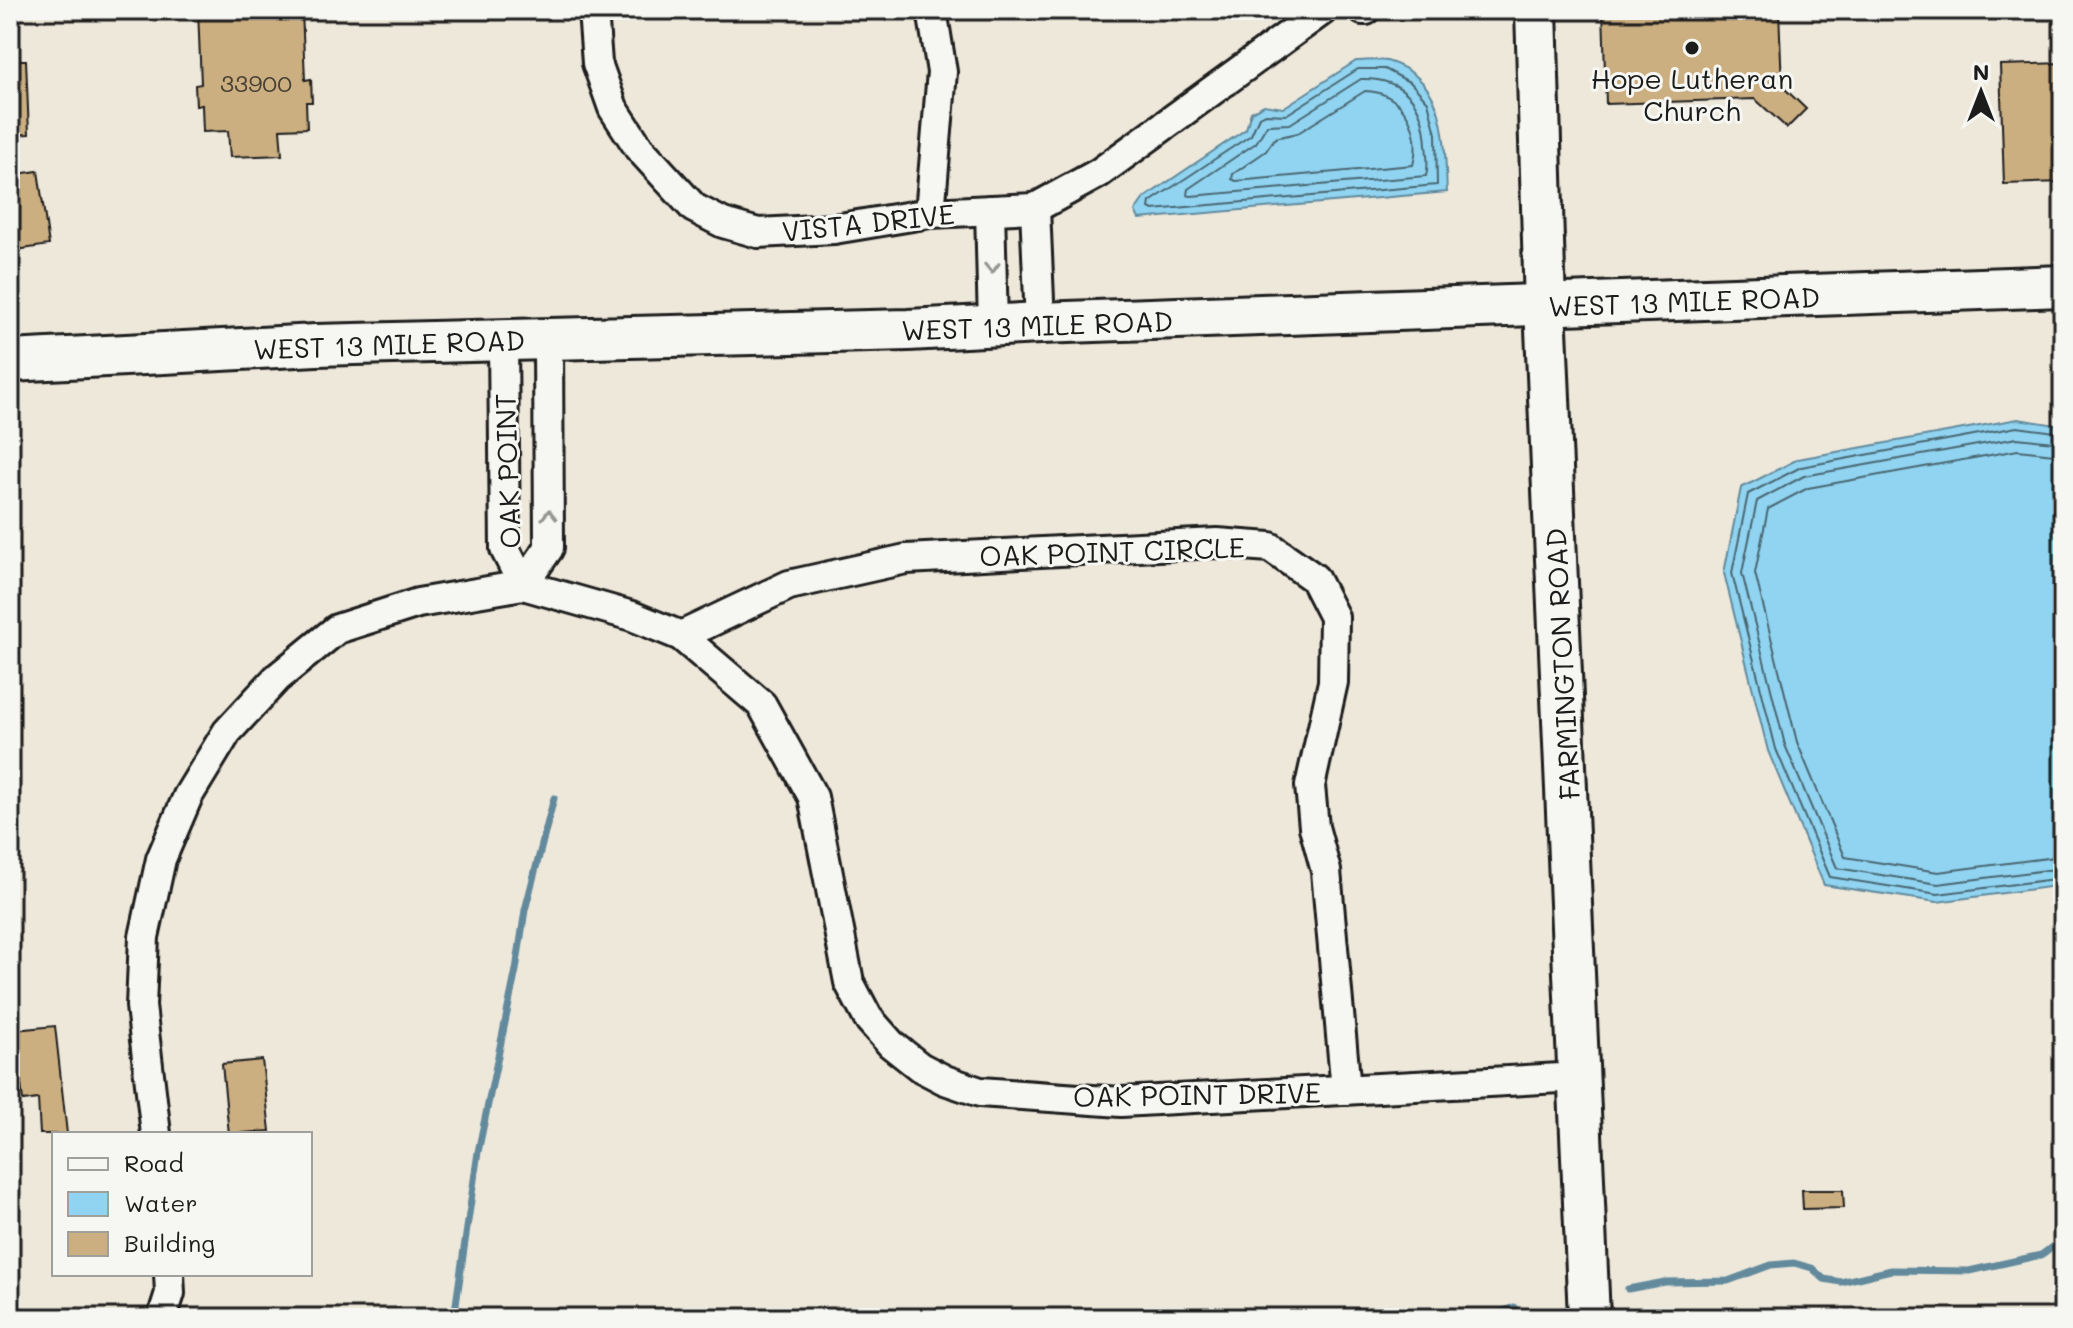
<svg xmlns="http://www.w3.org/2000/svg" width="2073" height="1328" viewBox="0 0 2073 1328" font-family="Mali,sans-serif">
	<rect width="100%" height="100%" fill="#eee8db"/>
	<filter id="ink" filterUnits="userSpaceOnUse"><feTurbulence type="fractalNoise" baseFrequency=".0125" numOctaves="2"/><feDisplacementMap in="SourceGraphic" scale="16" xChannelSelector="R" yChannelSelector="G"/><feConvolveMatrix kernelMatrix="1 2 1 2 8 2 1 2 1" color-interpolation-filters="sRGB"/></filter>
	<g filter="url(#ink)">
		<g fill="#90d4f1" stroke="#628a9c" stroke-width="2">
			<path d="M1356 61C1365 61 1378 59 1387 61 1449 79 1444 141 1447 192L1139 219 1135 211 1144 198 1246 129 1251 112 1264 105 1283 108Z"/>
			<polygon points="2018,419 2063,426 2063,885 1937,902 1824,885 1768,751 1724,573 1741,488 1798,459"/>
		</g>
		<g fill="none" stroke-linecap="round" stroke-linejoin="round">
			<g stroke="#4a6671" stroke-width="2">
				<polygon points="1358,69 1385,69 1411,83 1428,102 1436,134 1437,185 1153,210 1149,208 1150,202 1251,135 1259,117 1266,114 1286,115"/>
				<path d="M1361 79C1405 78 1424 103 1426 145 1427 155 1429 166 1426 176L1191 196 1187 195 1188 189 1256 143 1267 125 1290 124Z"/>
				<path d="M1365 91C1403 91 1423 131 1413 165L1236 181 1232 179 1233 174 1266 151 1275 138 1298 133Z"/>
				<polyline points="2063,433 2017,427 1801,467 1748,494 1732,573 1776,749 1830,877 1938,894 2063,878"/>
				<polyline points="2063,443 2017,438 1804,476 1757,501 1742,573 1785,745 1837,868 1938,884 2063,868"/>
				<polyline points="2063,455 2018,450 1808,488 1768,509 1755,573 1797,742 1845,857 1938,872 2063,856"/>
			</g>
			<g stroke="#628a9c" stroke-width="7">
				<polyline points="1628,1289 1665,1282 1728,1281 1771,1265 1794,1263 1812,1268 1824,1279 1841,1282 1891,1270 1969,1271 2041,1255 2063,1239"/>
				<polyline points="454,1318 478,1152 516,970 525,910 554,798"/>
				<polyline points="1486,1318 1514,1307"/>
			</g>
		</g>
		<g fill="#ccaf81" stroke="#1c1c1c" stroke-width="2">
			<polygon points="198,10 302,10 305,80 311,79 312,102 306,102 307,128 280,129 282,155 230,157 228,131 203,132 202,105 196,106 195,85 201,84"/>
			<polygon points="1603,10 1779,10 1782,86 1806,109 1787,128 1755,99 1606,104"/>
			<polygon points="10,60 26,60 29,134 10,135"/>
			<polygon points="2063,63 2063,182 2004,184 2000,65"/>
			<polygon points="38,171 49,245 10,251 10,175"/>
			<polygon points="55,1026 67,1134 40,1134 38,1099 23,1101 15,1030"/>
			<polygon points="262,1060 270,1131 229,1134 222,1064"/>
			<polygon points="1802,1190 1843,1190 1844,1208 1803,1209"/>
		</g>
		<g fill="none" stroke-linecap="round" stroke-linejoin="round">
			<defs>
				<g id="street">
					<polyline points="593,10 597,63 613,108 639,148 694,208 723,223 758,233 834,229 930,213 1035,208 1099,173 1323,10"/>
					<polyline points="1363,10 1366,10"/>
					<polyline points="1035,208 1040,323"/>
					<polyline points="990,210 993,325"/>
					<polyline points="930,213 942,72 932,10"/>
					<polyline points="503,341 505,549 523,585 549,548 548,340"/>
					<polyline points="681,636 789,585 906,559 1217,543 1270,547 1314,578 1334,617 1333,682 1310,786 1314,827 1326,871 1346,1090"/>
					<polyline points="156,1134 141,1006 144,937 161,859 188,796 227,732 277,678 337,629 418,603 523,585 632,616 681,636 762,705 813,797 849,982 868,1018 891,1044 920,1067 945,1080 980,1092 1121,1102 1579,1077"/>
					<polyline points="162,1318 170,1293 169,1274"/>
				</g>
				<g id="secondary">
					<polyline points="1536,10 1545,306 1589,1318"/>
					<polyline points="10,361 316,345 908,330 1040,323 2063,286"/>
				</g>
			</defs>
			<use href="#street" stroke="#1c1c1c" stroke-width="34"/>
			<use href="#secondary" stroke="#1c1c1c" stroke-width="46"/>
			<use href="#street" stroke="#f6f6f2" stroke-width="28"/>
			<use href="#secondary" stroke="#f6f6f2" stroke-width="40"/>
		</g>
		<defs><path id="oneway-chevron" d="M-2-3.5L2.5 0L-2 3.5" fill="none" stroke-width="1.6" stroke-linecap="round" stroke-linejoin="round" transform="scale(2)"/></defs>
		<g stroke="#949492">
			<use href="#oneway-chevron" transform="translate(992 268) rotate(88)"/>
			<use href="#oneway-chevron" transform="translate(549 515) rotate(-90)"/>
		</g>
	</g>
	<circle fill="#1c1c1c" stroke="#f6f6f2" stroke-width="3" cx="1692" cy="48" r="8"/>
	<g text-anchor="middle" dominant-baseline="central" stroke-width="6" stroke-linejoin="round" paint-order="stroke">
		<g font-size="24" fill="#484135">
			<text x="256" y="82">33900</text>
		</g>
		<g font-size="28" fill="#1c1c1c" stroke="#f6f6f2">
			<text x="1692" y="78">Hope Lutheran<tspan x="1692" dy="32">Church</tspan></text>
		</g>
		<g font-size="28" fill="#1c1c1c" stroke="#f6f6f2">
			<text transform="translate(868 222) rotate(-6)">VISTA DRIVE</text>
			<text transform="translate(1684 301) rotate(-2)">WEST 13 MILE ROAD</text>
			<text transform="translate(1037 325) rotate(-2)">WEST 13 MILE ROAD</text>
			<text transform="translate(389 344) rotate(-2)">WEST 13 MILE ROAD</text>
			<text transform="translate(507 471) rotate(-92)">OAK POINT</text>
			<text transform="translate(1112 551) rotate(-2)">OAK POINT CIRCLE</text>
			<text transform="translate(1562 664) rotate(-93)">FARMINGTON ROAD</text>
			<text transform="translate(1197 1094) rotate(-1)">OAK POINT DRIVE</text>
		</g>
	</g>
	<rect width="2073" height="1328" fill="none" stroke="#f6f6f2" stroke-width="40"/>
	<rect x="20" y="20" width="2033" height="1288" fill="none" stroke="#1c1c1c" stroke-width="3" filter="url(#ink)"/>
	<rect x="52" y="1132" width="260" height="144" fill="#f6f6f2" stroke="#9f9f9c" stroke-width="2"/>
	<rect x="68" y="1158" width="40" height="12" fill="#f6f6f2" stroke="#9f9f9c" stroke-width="2"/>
	<text x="124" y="1172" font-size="24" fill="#1c1c1c">Road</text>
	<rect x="68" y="1192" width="40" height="24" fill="#90d4f1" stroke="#9f9f9c" stroke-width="2"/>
	<text x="124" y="1212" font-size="24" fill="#1c1c1c">Water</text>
	<rect x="68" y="1232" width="40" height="24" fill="#ccaf81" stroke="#9f9f9c" stroke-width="2"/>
	<text x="124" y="1252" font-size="24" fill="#1c1c1c">Building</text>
	<g transform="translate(1981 92)" stroke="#f6f6f2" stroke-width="6" paint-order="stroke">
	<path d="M0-6L14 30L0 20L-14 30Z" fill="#1c1c1c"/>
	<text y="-12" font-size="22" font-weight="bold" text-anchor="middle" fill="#1c1c1c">N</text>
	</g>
</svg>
